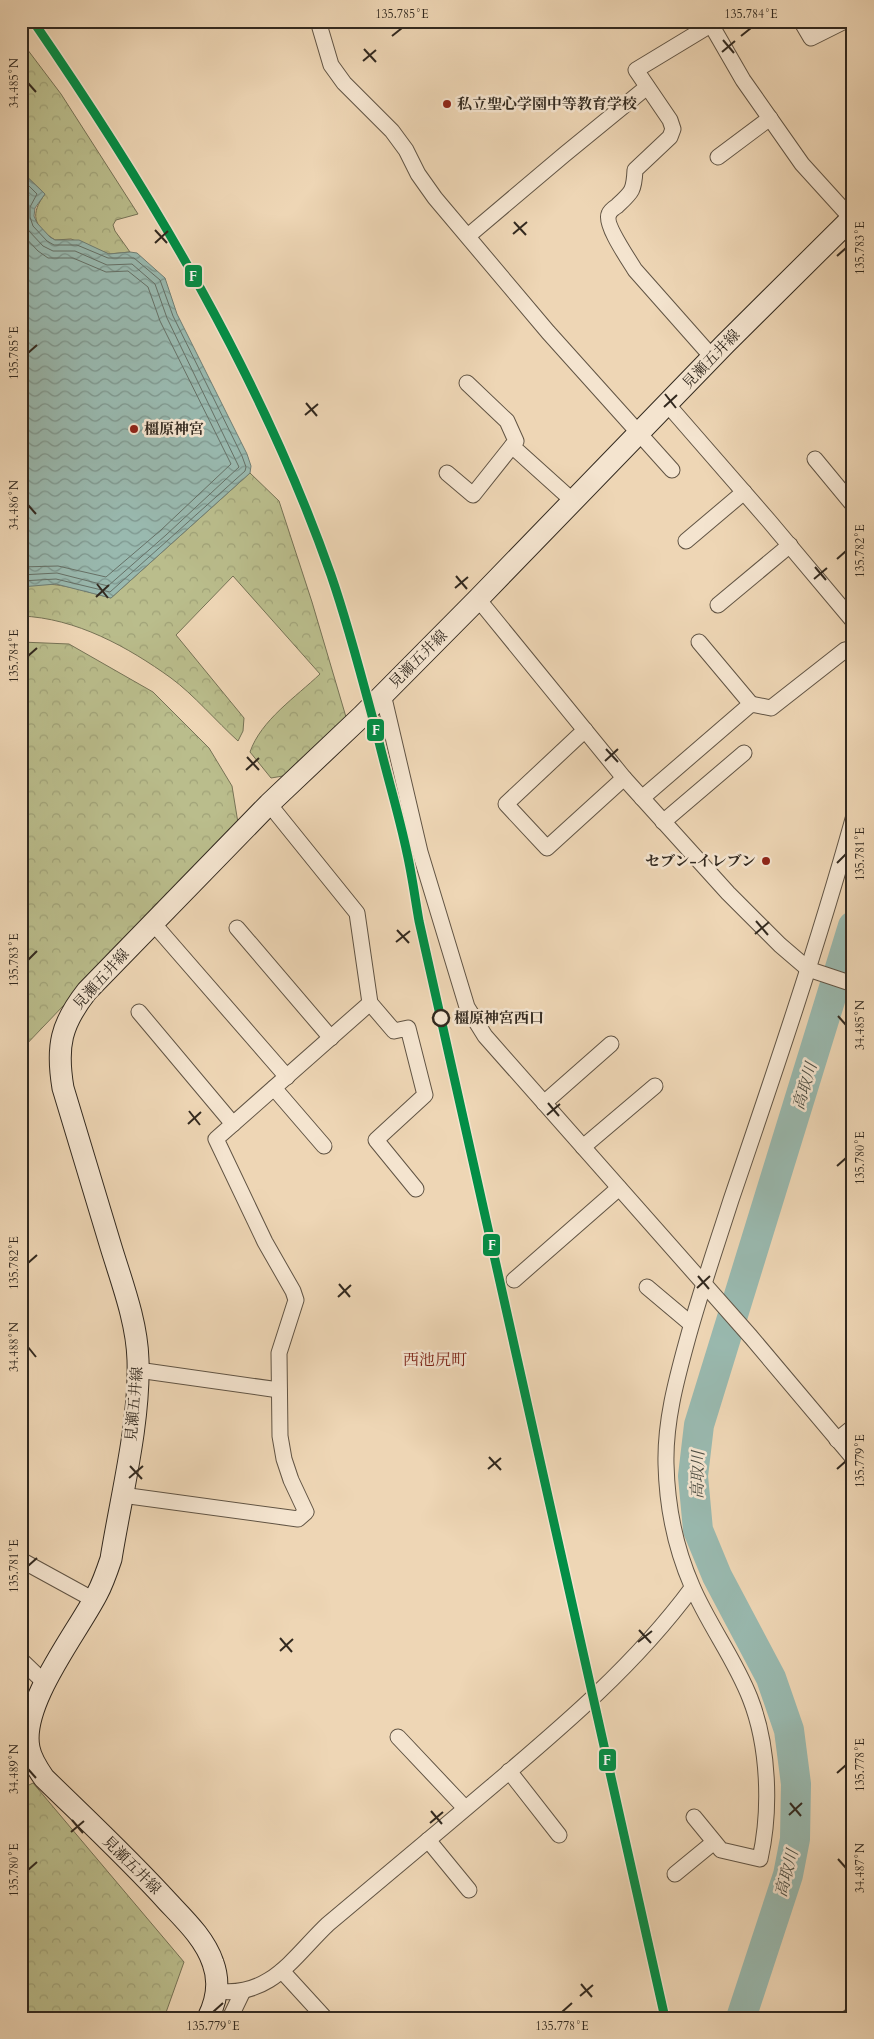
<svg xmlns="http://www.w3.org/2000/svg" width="874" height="2039" font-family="Cardo,'Noto Serif JP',serif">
<defs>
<pattern id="forest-crowns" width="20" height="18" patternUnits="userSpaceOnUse" patternTransform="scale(1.25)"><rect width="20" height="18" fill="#babd8c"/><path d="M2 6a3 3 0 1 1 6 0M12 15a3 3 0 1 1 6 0" fill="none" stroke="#a0a278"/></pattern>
<pattern id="water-waves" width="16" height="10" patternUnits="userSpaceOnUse" patternTransform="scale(1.25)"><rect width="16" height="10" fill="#99b9af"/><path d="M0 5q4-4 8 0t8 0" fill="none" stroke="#7d968e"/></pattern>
</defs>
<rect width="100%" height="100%" fill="#eed6b5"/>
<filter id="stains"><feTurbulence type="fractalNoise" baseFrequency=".004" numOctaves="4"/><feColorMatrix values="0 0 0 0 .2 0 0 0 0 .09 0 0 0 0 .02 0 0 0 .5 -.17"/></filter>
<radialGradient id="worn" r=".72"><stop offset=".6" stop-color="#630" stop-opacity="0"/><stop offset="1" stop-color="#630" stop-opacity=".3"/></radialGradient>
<g fill="url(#forest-crowns)" stroke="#767356">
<path d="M 21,41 L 61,94 L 138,214 L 116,220 L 113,225 L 115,231 L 130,252 L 109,254 L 71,239 L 55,240 C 33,226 30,214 45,194 L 21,171 Z"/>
<path d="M 250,473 L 279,501 L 312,602 L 346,717 L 283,776 L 271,778 L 250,752 C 261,720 296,697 320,674 L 233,576 L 176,635 L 244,718 L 243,731 L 238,741 C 217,722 193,694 171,678 C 128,647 76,618 21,616 L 21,587 C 50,578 83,591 111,598 Z"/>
<polygon points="21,642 69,644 153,692 209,748 232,786 238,823 21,1050"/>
<polygon points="33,1783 184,1962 164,2018 21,2018 21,1789"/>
</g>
<polygon fill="url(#water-waves)" stroke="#707f75" points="21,171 45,194 35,208 34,216 37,223 50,237 55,240 79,240 109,254 130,252 137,253 165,278 177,314 247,454 251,466 250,473 111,598 56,584 21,587"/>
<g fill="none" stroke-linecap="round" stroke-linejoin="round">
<g stroke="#667167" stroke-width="1">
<polyline points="21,178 37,194 30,207 30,217 33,226 47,241 54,245 77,245 108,258 134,258 160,280 173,316 242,456 246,467 245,471 110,592 56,579 21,581"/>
<polyline points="21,187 29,195 24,206 24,219 28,230 43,246 53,251 75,251 107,265 132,264 155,284 167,318 239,467 166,535 108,586 57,573 21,575"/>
<polyline points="21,233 38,251 48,258 73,258 106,272 128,271 148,287 160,321 231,464 161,530 106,577 58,566 21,567"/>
</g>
<polyline stroke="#99b9af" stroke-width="30" points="741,2018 788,1875 795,1839 796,1784 789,1730 771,1678 717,1576 698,1530 693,1476 699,1425 853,926"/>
<g stroke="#615444" stroke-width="17">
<g id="minor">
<polyline points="318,21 331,65 344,83 392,131 406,150 418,174 435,198 548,332 672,470"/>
<polyline points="709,21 743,80 802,164 851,218"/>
<polyline points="801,21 811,38 845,21"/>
<polyline points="718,157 770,118"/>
<polyline points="468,236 565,154 647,87"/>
<path d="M 712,357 L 635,270 C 629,260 604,224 609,214 C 610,211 614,208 617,206 C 632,192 634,191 635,170 L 670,137 L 673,129 L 670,120 L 636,70 L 717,21"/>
<polyline points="467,383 507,421 516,441 512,446 573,501"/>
<polyline points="668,405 769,521 853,621"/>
<polyline points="815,459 853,505"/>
<polyline points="447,473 473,495 512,446"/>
<polyline points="686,541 744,492"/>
<polyline points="478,599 624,778 728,893 780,945 808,969 853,984"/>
<polyline points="718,605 790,545"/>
<polyline points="699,642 751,704"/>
<polyline points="383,694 420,852 467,1007 485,1036 751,1337 853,1458"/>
<polyline points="585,730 506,804 547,848 624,778"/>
<polyline points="642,798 751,704 771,708 845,650 853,648"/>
<polyline points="269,804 357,913 370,1003 394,1031 408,1028 425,1095 376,1140 416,1189"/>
<polyline points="663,822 744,753"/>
<polyline points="153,923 287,1077"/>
<polyline points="237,928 331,1038"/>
<polyline points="139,1012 233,1124"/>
<polyline points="274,1088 324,1146"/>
<polyline points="544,1103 611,1044"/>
<polyline points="583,1147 655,1086"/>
<polyline points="514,1280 619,1188"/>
<polyline points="647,1287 691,1324"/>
<polyline points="138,1370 279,1390"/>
<polyline points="837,1440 853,1427"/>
<polyline points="122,1495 298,1519 306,1512 291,1480 284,1459 280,1436 279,1353 296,1300 293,1291 265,1242 216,1139 370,1003"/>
<polyline points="21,1560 94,1600"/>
<polyline points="21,1660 45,1683"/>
<polyline points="398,1737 465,1808"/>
<polyline points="509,1771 559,1835"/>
<path d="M 694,1817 L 721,1850 L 760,1859 C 771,1810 769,1746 750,1698 C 735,1659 708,1624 692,1586 C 675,1547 667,1507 666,1464 C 665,1422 676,1381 687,1341 C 700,1293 716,1247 731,1200 C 774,1074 817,948 853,819"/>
<polyline points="428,1840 469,1890"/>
<polyline points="675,1874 714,1842"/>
<polyline points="282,1971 325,2018"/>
<path d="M 217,1991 C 271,1998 294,1956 328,1924 C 383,1878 437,1833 491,1787 C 563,1726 636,1664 692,1588"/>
<polyline points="230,2018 243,1991"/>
<polyline points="848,2018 853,2014"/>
</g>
</g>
<g stroke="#32291f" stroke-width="23">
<path id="secondary" d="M 208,2018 C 217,2000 220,1982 213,1963 C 205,1939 185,1920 168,1902 C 129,1859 86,1819 44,1778 C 37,1768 31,1759 29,1748 C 20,1704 77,1633 97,1594 C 103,1583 107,1571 111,1559 C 121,1496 140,1424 138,1360 C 137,1322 122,1283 111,1247 C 95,1194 79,1141 63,1088 C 56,1046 61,1024 87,991 L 269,804 L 362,716 L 478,599 L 725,344 L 853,217"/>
</g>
<use href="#minor" stroke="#f4e4cf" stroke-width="15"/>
<use href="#secondary" stroke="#f4e4cf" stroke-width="21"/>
<g stroke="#f4e4cf" stroke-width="12">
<path id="rail-1" d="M 33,21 C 152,194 261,376 331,575 C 350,630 364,686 379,742 C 388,779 399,815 407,853 C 412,875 415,898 419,921 L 665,2018"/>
</g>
<use href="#rail-1" stroke="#028e46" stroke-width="9"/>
</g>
<path fill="none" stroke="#32291f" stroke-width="2" d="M 392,36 L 402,28M 741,36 L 751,28M 723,40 L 734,53M 364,49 L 376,62M 722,52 L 735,41M 363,61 L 376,50M 28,83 L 36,92M 514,222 L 526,235M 155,230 L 167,243M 513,234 L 527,222M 155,243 L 168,231M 837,256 L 846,248M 28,353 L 37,345M 665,394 L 676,408M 306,403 L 317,416M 664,407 L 677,395M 305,415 L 318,404M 28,505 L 36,514M 837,559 L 846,551M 815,567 L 826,580M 456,576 L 467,589M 814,579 L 827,568M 97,584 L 108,598M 455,588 L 468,577M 96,597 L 109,585M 28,656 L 37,648M 606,749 L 618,762M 247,757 L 259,770M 605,761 L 618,749M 246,770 L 259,758M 837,863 L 846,854M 756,921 L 768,935M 397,930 L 409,943M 755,934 L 769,922M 396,942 L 410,931M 28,960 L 37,951M 838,1016 L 846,1025M 548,1103 L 559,1116M 189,1111 L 200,1125M 547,1115 L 560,1104M 188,1124 L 201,1112M 837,1166 L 846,1158M 28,1263 L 37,1255M 698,1276 L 709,1289M 339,1284 L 350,1297M 697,1288 L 710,1276M 338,1297 L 351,1285M 28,1347 L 36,1357M 489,1457 L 501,1470M 130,1466 L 142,1479M 488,1469 L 501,1458M 837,1469 L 846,1461M 129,1478 L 143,1466M 28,1566 L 37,1558M 639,1630 L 651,1643M 280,1638 L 292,1652M 638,1642 L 652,1631M 280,1651 L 293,1639M 28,1769 L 36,1778M 837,1773 L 846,1765M 790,1803 L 801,1816M 431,1811 L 442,1824M 789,1815 L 802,1803M 72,1820 L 83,1833M 430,1823 L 443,1812M 71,1832 L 84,1821M 838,1859 L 846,1868M 28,1870 L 37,1862M 581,1984 L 592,1997M 580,1996 L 593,1985M 213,2012 L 223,2003M 562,2012 L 572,2003"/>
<g fill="#8f2418" stroke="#f4e4cf" stroke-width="2">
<circle cx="447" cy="104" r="5"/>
<circle cx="134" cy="429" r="5"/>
<circle cx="766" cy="861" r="5"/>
</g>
<circle fill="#f4e4cf" stroke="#32291f" stroke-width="2.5" cx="441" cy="1018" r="8"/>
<g text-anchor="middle" stroke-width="5" stroke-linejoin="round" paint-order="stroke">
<g font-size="15" font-weight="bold" fill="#32291f" stroke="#f4e4cf" text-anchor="start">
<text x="457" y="109">私立聖心学園中等教育学校</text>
<text x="144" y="434">橿原神宮</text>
<text x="756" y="866" text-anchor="end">セブン-イレブン</text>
</g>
<g font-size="15" fill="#32291f" stroke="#f4e4cf">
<text transform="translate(711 359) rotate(-46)" y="5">見瀬五井線</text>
<text transform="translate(418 659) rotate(-45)" y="5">見瀬五井線</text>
<text transform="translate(101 979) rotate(-48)" y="5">見瀬五井線</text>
<text transform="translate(134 1404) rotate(-85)" y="5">見瀬五井線</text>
<text transform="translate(132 1865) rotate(45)" y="5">見瀬五井線</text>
</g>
<g font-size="15" font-weight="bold" fill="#32291f" stroke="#f4e4cf" text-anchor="start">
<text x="454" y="1023">橿原神宮西口</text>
</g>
<g font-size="16" font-style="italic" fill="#4c4d43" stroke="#f4e4cf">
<text transform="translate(804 1086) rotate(-73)" y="6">高取川</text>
<text transform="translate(697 1475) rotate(-89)" y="6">高取川</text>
<text transform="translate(786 1873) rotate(-75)" y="6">高取川</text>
</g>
<g font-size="16" fill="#7a1f14" stroke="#f4e4cf">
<text x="435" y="1365">西池尻町</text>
</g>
</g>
<g stroke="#f4e4cf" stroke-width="2">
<rect x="184" y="264" width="19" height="24" rx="5" fill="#028e46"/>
<rect x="366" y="718" width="19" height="24" rx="5" fill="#028e46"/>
<rect x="482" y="1233" width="19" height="24" rx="5" fill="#028e46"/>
<rect x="598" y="1748" width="19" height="24" rx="5" fill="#028e46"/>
</g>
<g font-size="14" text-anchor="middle" font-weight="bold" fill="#fff">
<text x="193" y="281">F</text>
<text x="376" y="735">F</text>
<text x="492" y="1250">F</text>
<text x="607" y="1765">F</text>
</g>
<rect width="874" height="2039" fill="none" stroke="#eed6b5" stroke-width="55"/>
<rect x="28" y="28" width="818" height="1984" fill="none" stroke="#32291f" stroke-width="2"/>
<g font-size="12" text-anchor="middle" fill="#32291f">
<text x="402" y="18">135.785°E</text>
<text x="751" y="18">135.784°E</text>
<text transform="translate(14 83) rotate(-90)" y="4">34.485°N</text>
<text transform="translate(860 248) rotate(-90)" y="4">135.783°E</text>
<text transform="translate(14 353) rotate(-90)" y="4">135.785°E</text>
<text transform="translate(14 505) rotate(-90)" y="4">34.486°N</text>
<text transform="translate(860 551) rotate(-90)" y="4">135.782°E</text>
<text transform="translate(14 656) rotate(-90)" y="4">135.784°E</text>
<text transform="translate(860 854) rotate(-90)" y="4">135.781°E</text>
<text transform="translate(14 960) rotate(-90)" y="4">135.783°E</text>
<text transform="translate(860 1025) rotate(-90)" y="4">34.485°N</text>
<text transform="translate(860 1158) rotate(-90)" y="4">135.780°E</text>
<text transform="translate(14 1263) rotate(-90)" y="4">135.782°E</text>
<text transform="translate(14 1347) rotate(-90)" y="4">34.488°N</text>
<text transform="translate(860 1461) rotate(-90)" y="4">135.779°E</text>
<text transform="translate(14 1566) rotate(-90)" y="4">135.781°E</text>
<text transform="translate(860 1765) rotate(-90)" y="4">135.778°E</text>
<text transform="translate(14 1769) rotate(-90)" y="4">34.489°N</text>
<text transform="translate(860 1868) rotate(-90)" y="4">34.487°N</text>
<text transform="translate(14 1870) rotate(-90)" y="4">135.780°E</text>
<text x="213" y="2030">135.779°E</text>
<text x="562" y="2030">135.778°E</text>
</g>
<rect width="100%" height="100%" filter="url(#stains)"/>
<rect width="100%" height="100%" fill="url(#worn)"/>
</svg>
